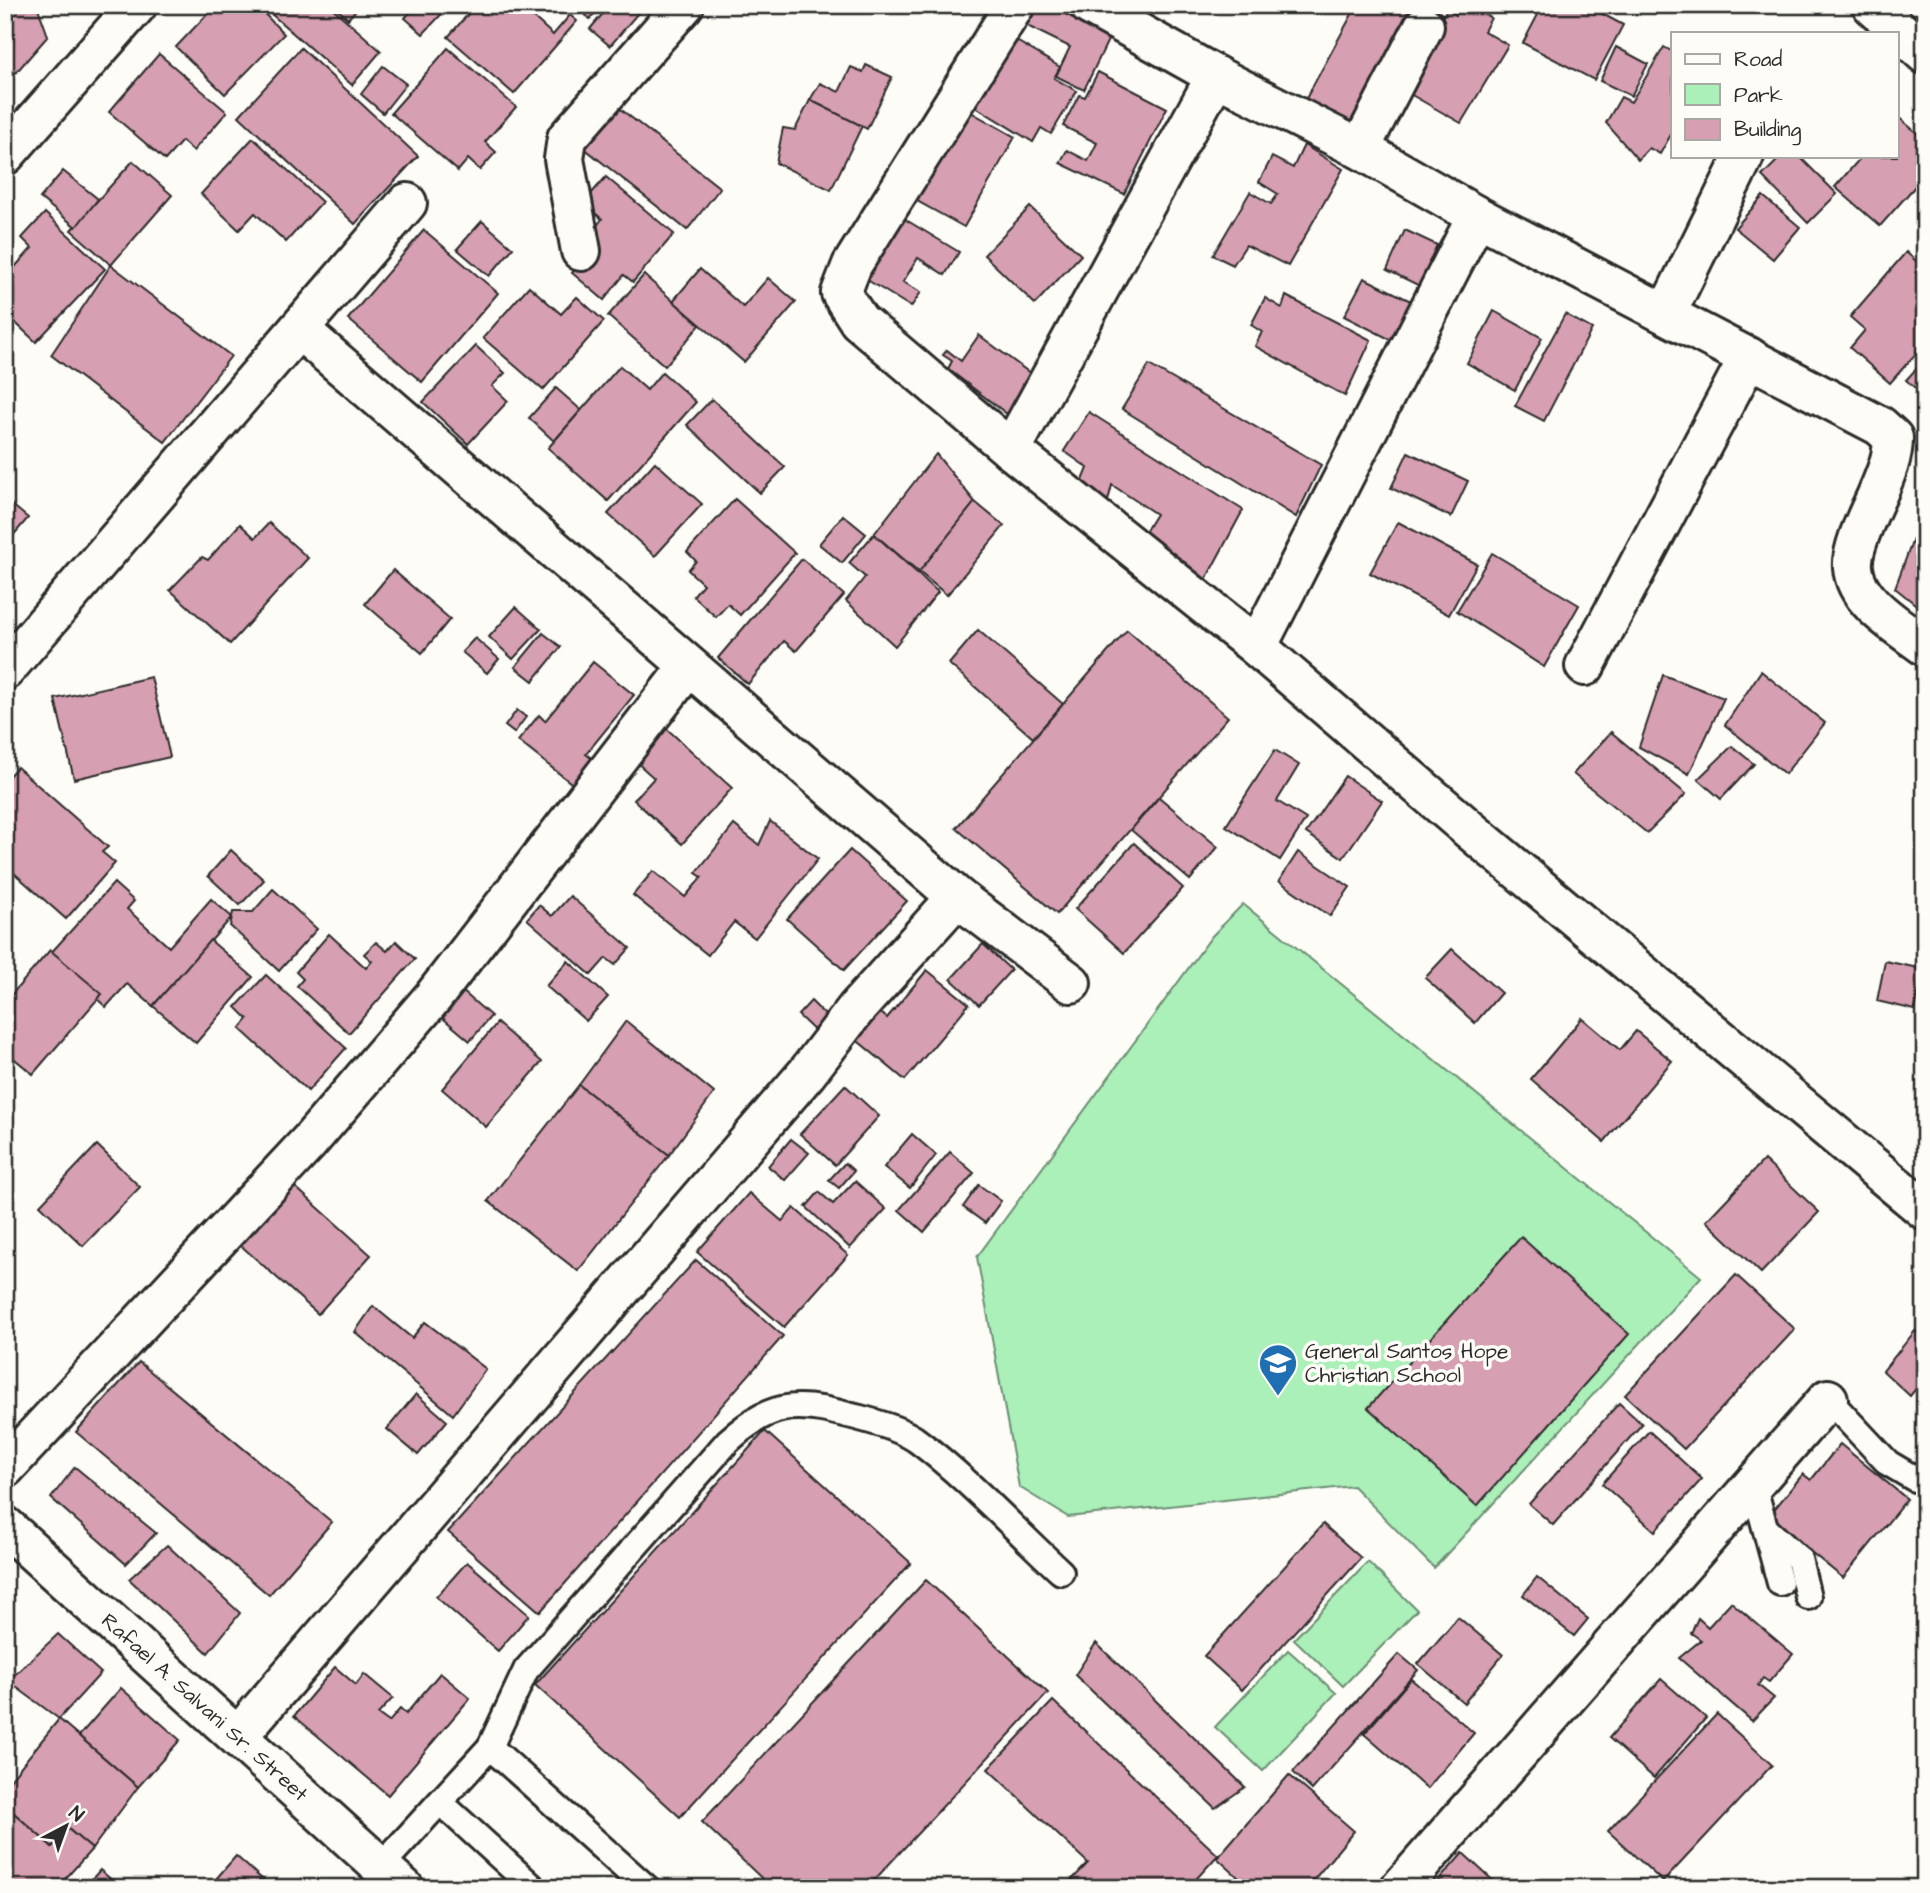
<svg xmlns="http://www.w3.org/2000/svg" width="1930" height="1893" font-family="'Architects Daughter',sans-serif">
<rect width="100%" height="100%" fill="#fdfcf7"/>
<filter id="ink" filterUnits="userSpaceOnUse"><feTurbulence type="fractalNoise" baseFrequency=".0143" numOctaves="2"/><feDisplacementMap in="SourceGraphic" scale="14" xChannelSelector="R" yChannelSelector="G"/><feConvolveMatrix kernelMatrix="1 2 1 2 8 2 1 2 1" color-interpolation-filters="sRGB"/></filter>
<g filter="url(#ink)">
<g fill="#abefb9" stroke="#6b8d72" stroke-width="2">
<polygon points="1243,904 1701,1277 1434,1568 1353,1486 1068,1517 1019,1487 977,1257 1212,936"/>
<polygon points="1368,1562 1417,1610 1343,1686 1294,1639"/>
<polygon points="1288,1650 1336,1693 1263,1771 1215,1727"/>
</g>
<g fill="#d79fb2" stroke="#2b2b2b" stroke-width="2">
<polygon points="5,5 37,5 48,36 5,85"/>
<polygon points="216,5 256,5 284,34 225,94 176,47"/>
<polygon points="261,5 329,5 381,51 352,85"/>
<polygon points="333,5 360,5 348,19"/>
<polygon points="416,5 450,5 423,34 405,18"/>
<polygon points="476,5 520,5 553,35 570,15 577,21 514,94 448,37"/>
<polygon points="574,5 602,5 590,19"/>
<polygon points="610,5 628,5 638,13 610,46 590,29"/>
<polygon points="1020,5 1047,5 1110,36 1084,90 1056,76 1070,47 1013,19"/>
<polygon points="1357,5 1413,5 1348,130 1303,104"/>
<polygon points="1462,5 1468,5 1491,18 1484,31 1508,45 1461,123 1401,89 1447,9 1456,15"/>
<polygon points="1543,5 1586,5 1623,25 1594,80 1523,43"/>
<polygon points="1005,34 1060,67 1054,78 1077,91 1051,134 1041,128 1033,142 966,101"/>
<polygon points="1616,47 1648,64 1631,96 1600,81"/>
<polygon points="1664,47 1673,52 1673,131 1660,154 1649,148 1638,160 1606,123 1621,97 1631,102"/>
<polygon points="301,48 418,156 355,224 239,116"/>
<polygon points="448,48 516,107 485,142 496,152 480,170 468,159 458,171 391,113"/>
<polygon points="159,54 227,112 193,151 182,141 165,160 109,112"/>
<polygon points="866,65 892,77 867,129 810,100 820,83 839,92 851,67 863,72"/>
<polygon points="383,66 406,84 383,113 361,94"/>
<polygon points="1098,72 1167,108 1124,194 1060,163 1067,150 1088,161 1097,143 1063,126 1079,95 1085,97"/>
<polygon points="810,100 862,126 831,190 776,163 783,128 795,130"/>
<polygon points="618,107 720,188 687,230 574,140"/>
<polygon points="962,107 1015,137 964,227 910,197"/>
<polygon points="1897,116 1925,140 1925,175 1880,226 1835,187 1862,156 1897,156"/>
<polygon points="253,138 322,202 286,242 255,213 239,230 201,194"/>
<polygon points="1304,145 1343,169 1288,266 1246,245 1233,265 1213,255 1250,192 1271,204 1278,194 1259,182 1272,157 1293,168"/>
<polygon points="1782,156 1799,156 1837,194 1808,223 1762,176"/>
<polygon points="133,161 172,195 111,265 71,230"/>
<polygon points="63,171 98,199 76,227 40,198"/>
<polygon points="606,177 674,234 633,282 624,275 604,300 572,273 597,243 589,236 602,219 583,203"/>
<polygon points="1763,196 1800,227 1773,259 1735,228"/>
<polygon points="1030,207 1081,255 1035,304 984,255"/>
<polygon points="893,212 959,252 945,275 918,258 903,282 921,292 911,307 856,273"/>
<polygon points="45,213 105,269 36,342 5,313 5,278 32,248 22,238"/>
<polygon points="482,221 513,248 489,276 457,249"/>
<polygon points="424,230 498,293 422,382 348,319"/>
<polygon points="1405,230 1437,245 1429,262 1443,272 1432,292 1387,270"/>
<polygon points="1906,252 1925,269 1925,343 1890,383 1850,348 1865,330 1850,317"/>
<polygon points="111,265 231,356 165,442 51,355"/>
<polygon points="700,269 743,307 768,278 796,302 744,362 673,301"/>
<polygon points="644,275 700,325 665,366 608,316"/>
<polygon points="1364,278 1421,306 1401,345 1344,316"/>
<polygon points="529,286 561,314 577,297 604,321 543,390 483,338"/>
<polygon points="1286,296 1371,340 1345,396 1255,346 1262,332 1251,325 1265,298 1282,308"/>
<polygon points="1494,311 1542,338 1515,390 1467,363"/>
<polygon points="1565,314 1592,329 1544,421 1515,406"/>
<polygon points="979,335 1035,377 1007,414 948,369 952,361 943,355 947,350 961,361"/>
<polygon points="476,346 505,373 492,386 508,401 468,444 423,402"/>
<polygon points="1925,359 1925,397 1906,380"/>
<polygon points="1149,365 1321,465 1296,517 1122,409"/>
<polygon points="620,366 647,390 662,372 696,402 608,501 548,448"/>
<polygon points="556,388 581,410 554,441 529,418"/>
<polygon points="712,399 785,467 760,493 687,425"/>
<polygon points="1089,412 1243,510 1205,581 1140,540 1156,514 1112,485 1108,501 1082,483 1088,468 1064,451"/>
<polygon points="1408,452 1468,481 1451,517 1391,488"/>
<polygon points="936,454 975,502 919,572 874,534"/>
<polygon points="655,462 702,504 655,556 608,514"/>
<polygon points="5,499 28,518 5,545"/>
<polygon points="735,499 795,553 740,615 728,604 716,617 693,596 703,584 688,570 696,561 687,552"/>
<polygon points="975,502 1004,526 947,595 919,572"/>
<polygon points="1925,507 1925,612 1895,588"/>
<polygon points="843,515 866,534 842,563 819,544"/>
<polygon points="1398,522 1477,564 1449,615 1370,573"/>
<polygon points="269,523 308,558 230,644 170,590 202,557 208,560 240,524 255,538"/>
<polygon points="874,534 938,592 895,646 846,601 865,577 849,563"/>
<polygon points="1492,553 1579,605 1544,667 1457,611"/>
<polygon points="802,559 844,595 796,651 784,641 748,684 718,658"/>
<polygon points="393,570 450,619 422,653 365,604"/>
<polygon points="516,607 541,629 513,659 489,637"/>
<polygon points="978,630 1063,704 1033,738 949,664"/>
<polygon points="1127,630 1228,717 1057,914 956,828"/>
<polygon points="543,633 561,647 533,681 515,667"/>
<polygon points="475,638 499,659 487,673 462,652"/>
<polygon points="593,662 634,695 586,754 595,761 575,786 518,741 539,715 545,721"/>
<polygon points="1761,671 1825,723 1785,774 1725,725"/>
<polygon points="1663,675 1724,698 1689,774 1639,747"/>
<polygon points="151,677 170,757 74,779 55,699"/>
<polygon points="517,710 526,717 514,733 505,726"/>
<polygon points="666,728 732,788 682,844 634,800 654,778 635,761"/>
<polygon points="1611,732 1686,794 1647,833 1573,774"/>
<polygon points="1732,746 1754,764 1721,799 1698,779"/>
<polygon points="1275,750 1299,765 1277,801 1306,819 1280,860 1226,826"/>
<polygon points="17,767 108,847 102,852 115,863 66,919 5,865 5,780"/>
<polygon points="1345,776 1382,801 1343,858 1306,833"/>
<polygon points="1159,797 1218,847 1190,880 1131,830"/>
<polygon points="770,821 818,859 755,938 734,922 708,955 633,895 653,871 685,897 702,877 696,873 734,825 759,845"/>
<polygon points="1134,843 1183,888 1124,953 1075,909"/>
<polygon points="231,850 264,880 240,905 208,876"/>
<polygon points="850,850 907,901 844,970 787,919"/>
<polygon points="1298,852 1350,887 1330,916 1279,881"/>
<polygon points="114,883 134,901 127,909 169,947 211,899 232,917 153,1006 127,984 106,1007 49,955"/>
<polygon points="273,889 317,929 279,971 230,926 233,912 253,912"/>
<polygon points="570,896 630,948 615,965 606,958 591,975 527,919 539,905 552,916"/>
<polygon points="329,934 366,968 372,961 364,954 376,942 387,951 396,941 415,959 349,1033 297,986 303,979 296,972"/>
<polygon points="210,940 253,977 196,1043 153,1006"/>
<polygon points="983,944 1011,970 979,1005 951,979"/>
<polygon points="1452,949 1501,993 1475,1023 1425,978"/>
<polygon points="50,950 102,994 33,1074 5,1051 5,1002"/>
<polygon points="568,961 608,997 586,1021 546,986"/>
<polygon points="1885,961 1923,969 1915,1010 1877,1001"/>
<polygon points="927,970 969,1004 905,1080 847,1032 870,1004 887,1018"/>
<polygon points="266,975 346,1048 308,1091 240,1029 248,1019 236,1007"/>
<polygon points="461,990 491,1016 470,1041 439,1015"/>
<polygon points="811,1001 835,1025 822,1038 798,1015"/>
<polygon points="1582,1018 1620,1050 1636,1031 1672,1061 1604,1142 1531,1079"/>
<polygon points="626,1021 714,1093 669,1155 579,1085"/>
<polygon points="497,1023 542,1062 486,1127 442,1089"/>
<polygon points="579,1085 669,1155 578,1271 488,1201"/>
<polygon points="845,1085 879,1116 835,1165 800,1134"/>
<polygon points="912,1134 936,1155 910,1188 884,1167"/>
<polygon points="791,1139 809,1153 785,1180 768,1166"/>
<polygon points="97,1145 140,1187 83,1246 40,1205"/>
<polygon points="950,1152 974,1173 924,1232 899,1210"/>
<polygon points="1764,1160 1819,1212 1761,1273 1706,1221"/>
<polygon points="845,1163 854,1171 839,1188 829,1180"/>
<polygon points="855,1181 886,1209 850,1248 806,1207 819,1192 833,1204"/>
<polygon points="292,1184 371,1255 318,1314 239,1244"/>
<polygon points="979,1185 1001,1201 985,1223 963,1207"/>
<polygon points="749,1193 782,1221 794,1208 848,1255 784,1327 697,1252"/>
<polygon points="1521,1237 1629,1334 1477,1506 1368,1408"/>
<polygon points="696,1260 783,1336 540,1612 448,1532"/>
<polygon points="1736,1275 1795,1329 1684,1449 1625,1395"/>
<polygon points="373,1306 412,1338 425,1322 486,1369 453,1415 355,1332"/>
<polygon points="1915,1331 1925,1337 1925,1378 1910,1396 1883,1371"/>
<polygon points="139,1362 332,1522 269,1595 76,1432"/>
<polygon points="416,1394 447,1421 418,1455 387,1429"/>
<polygon points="1619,1403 1642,1424 1553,1525 1529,1504"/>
<polygon points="765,1431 911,1563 680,1817 535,1685"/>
<polygon points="1649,1431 1702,1479 1655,1531 1602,1484"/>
<polygon points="1840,1444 1907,1499 1843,1578 1768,1517 1803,1474 1811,1480"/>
<polygon points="75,1467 156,1533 126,1564 51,1498"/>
<polygon points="1323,1524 1361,1558 1242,1690 1204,1656"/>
<polygon points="167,1545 240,1613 208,1653 129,1579"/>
<polygon points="467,1562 529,1615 498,1651 436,1597"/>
<polygon points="1537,1577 1588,1619 1574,1636 1523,1595"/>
<polygon points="926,1580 1048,1693 867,1888 772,1888 702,1822"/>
<polygon points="1731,1602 1793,1654 1769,1682 1763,1678 1758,1685 1774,1698 1752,1721 1679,1658 1701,1640 1691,1633 1698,1618 1708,1627"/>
<polygon points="1458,1617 1503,1655 1464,1703 1418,1664"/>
<polygon points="58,1634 101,1673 59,1719 8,1681"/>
<polygon points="1096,1643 1245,1787 1215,1808 1075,1675"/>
<polygon points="1399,1654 1418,1670 1312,1790 1293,1772"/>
<polygon points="335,1667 356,1685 364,1674 393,1698 378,1714 389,1722 400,1709 406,1714 440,1673 470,1698 388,1795 294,1716"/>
<polygon points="1411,1679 1474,1733 1427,1789 1364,1734"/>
<polygon points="1661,1679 1706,1718 1654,1778 1609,1738"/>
<polygon points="121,1688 180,1740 138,1787 79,1736"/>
<polygon points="1053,1701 1218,1855 1188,1888 1064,1888 1088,1863 988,1769"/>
<polygon points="1717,1714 1772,1765 1663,1882 1608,1831"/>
<polygon points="59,1719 138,1787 92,1849 68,1829 52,1847 5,1805 5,1786"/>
<polygon points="1289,1775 1354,1831 1307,1888 1229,1888 1238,1877 1217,1858"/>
<polygon points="5,1805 52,1847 68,1829 92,1849 57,1888 5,1888"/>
<polygon points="1463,1853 1501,1888 1432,1888"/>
<polygon points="236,1856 272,1888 208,1888"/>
<polygon points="100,1870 121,1888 84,1888"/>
</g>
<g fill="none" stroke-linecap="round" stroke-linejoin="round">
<g stroke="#2b2b2b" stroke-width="30">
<g id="service">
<polyline points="1828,1399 1888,1463 1915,1479 1925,1472"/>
<polyline points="1753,1483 1780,1583"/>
<polyline points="1766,1529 1799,1559 1808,1597"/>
<path d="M 490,1747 L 526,1670 L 728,1441 C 777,1397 801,1403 860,1418 C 879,1423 904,1430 919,1442 C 967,1478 1016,1531 1061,1572"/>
<polyline points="441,1803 534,1888"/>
<polyline points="381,1866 490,1747 647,1888"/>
</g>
</g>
<g stroke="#2b2b2b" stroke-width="44">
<g id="minor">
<polyline points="1015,5 852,265 841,293 859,321 1011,450 1257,647 1470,830 1925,1210"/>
<path d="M 1089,5 L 1216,76 L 1360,149 L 1477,216 L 1880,426 L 1893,438 C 1893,458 1885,476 1877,495 C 1869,513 1851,548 1853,567 C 1855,602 1900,627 1925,646"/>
<polyline points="1872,5 1925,54"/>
<polyline points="1360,149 1424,26"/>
<polyline points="581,251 564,159 567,138 684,5"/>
<polyline points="1666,314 1744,156"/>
<polyline points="300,330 957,897 1071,983"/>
<polyline points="1011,450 1216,76"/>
<polyline points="1257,647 1477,216"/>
<polyline points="1585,666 1749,357"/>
<polyline points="5,670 407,203"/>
<polyline points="5,1468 309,1142 434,996 688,667"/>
<polyline points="238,1736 807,1073 856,1009 957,897"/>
<polyline points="1400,1888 1828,1399"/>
</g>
</g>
<g stroke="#2b2b2b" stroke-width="44">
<polyline id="tertiary" points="5,1526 404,1888"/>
</g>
<g stroke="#2b2b2b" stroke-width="44">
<polyline id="secondary" points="5,155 137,5"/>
</g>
<use href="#service" stroke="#fdfcf7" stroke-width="24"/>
<use href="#minor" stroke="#fdfcf7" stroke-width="38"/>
<use href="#tertiary" stroke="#fdfcf7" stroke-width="38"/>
<use href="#secondary" stroke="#fdfcf7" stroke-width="38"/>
</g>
</g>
<defs>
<g id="school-pin" transform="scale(2.0125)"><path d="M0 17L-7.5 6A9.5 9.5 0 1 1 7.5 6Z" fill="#1f6fb2" stroke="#fdfcf7"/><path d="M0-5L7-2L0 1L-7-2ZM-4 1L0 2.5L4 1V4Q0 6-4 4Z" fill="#fff"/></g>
</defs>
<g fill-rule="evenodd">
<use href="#school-pin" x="1278" y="1363"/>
</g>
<g text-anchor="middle" stroke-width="7" stroke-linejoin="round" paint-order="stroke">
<g font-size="21" fill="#2b2b2b" stroke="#fdfcf7" text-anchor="start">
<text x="1305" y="1358">General Santos Hope<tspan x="1305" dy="24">Christian School</tspan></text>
</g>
<g font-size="21" fill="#2b2b2b" stroke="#fdfcf7">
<text transform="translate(205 1707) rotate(42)" y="7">Rafael A. Salvani Sr. Street</text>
</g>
</g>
<rect width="1930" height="1893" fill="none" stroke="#fdfcf7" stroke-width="28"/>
<rect x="14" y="14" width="1902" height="1865" fill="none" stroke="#2b2b2b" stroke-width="2.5" filter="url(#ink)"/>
<rect x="1671" y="32" width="228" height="126" fill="#fdfcf7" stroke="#a9a8a5" stroke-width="2"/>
<rect x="1685" y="54" width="35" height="10" fill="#fdfcf7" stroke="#a9a8a5" stroke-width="2"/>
<text x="1734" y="66" font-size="21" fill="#2b2b2b">Road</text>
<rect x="1685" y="84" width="35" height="21" fill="#abefb9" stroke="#a9a8a5" stroke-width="2"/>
<text x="1734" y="102" font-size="21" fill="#2b2b2b">Park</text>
<rect x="1685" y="119" width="35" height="21" fill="#d79fb2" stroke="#a9a8a5" stroke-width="2"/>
<text x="1734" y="136" font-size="21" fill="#2b2b2b">Building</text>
<g transform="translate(66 1826) rotate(41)" stroke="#fdfcf7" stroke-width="5" paint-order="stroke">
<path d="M0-5L12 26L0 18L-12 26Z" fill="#2b2b2b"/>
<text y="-10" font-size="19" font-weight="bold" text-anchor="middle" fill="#2b2b2b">N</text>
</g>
</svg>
